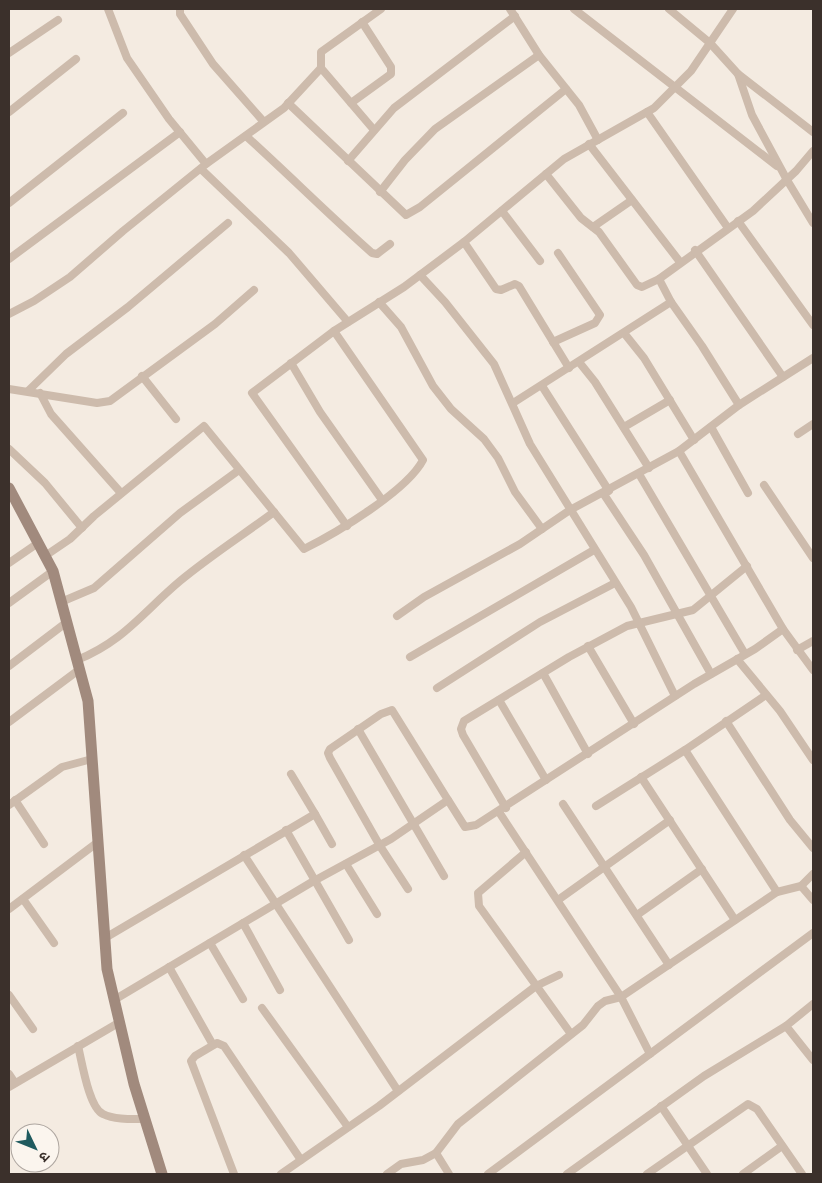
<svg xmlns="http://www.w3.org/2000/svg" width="822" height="1183" font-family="Figtree,'Noto Sans Devanagari',sans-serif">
<rect width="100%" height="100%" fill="#f4ebe1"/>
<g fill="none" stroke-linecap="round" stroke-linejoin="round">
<g stroke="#cdbbac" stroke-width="8">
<polyline points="108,9 127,58 169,119 206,164"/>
<polyline points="180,9 180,14 213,64 263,121"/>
<polyline points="510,9 539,55 579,105 598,140"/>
<polyline points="574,9 777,166"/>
<polyline points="669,9 710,43 738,74 752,115 787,180 813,223"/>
<polyline points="9,53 58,20"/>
<polyline points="321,68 374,130"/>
<polyline points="738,74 813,132"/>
<polyline points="288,103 406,215 420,207 566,89"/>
<polyline points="351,103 391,74 391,67 362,22"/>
<polyline points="9,112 76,59"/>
<polyline points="647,112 728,228"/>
<path d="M 246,136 C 288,174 329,215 372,253 L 377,254 L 390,244"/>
<polyline points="589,144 680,262"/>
<polyline points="813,151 796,171 753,211 659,279 671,302 702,346 739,405 679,451 783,629 813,670"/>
<polyline points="348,161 394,108 515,16"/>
<polyline points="201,169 289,253 348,322"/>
<polyline points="546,174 581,218 599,232 637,285 642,287 659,279"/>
<polyline points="380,192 405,160 435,129 539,55"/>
<polyline points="9,203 123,113"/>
<polyline points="502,211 540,261"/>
<polyline points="738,221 813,325"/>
<polyline points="593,227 632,200"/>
<polyline points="464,242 496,289 501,290 515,284 519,286 569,368"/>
<polyline points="695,250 783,377"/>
<polyline points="9,259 180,132"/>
<polyline points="420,275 445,302 494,364 530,444 631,607 675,696"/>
<polyline points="379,302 401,327 433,386 451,409 484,439 498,458 515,492 542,529"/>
<polyline points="9,314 34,301 70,277 123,231 206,164 284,108 321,68 321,52 381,9"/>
<polyline points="624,333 644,358 694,440"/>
<polyline points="553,342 595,323 600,315 558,253"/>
<polyline points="579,362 595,382 649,468"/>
<polyline points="291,363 320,412 382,500"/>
<polyline points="142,376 176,419"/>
<polyline points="542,386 609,491"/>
<polyline points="9,389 97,403 110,401 215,324 254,290"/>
<polyline points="28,391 66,354 128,307 228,223"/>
<polyline points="40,393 51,414 121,493"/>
<polyline points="513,403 671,302"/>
<polyline points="739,405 813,358"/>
<polyline points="624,427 670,400"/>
<polyline points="711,427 748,493"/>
<polyline points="798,434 813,424"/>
<polyline points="9,449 45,483 82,528"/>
<polyline points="639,474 745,654"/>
<polyline points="764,485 813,558"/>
<polyline points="603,493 644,555 711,674"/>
<polyline points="347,526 252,393 334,331 404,287 464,242 564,159 654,108 691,71 733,9"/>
<path d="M 45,556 L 70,539 L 94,516 L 204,426 L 304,549 C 336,533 407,491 423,460 L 334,331"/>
<polyline points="9,563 38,543"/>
<polyline points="61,602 94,588 180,513 239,470"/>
<polyline points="9,603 53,571"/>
<polyline points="397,616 424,597 520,544 570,510 679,451"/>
<polyline points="588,646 634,724"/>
<polyline points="797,650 813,641"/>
<polyline points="410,657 594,550"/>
<polyline points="737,659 780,711 813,760"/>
<path d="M 77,660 C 124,641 143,612 180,581 C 210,556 243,535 274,512"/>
<polyline points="9,666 67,622"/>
<polyline points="543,673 588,754"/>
<polyline points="437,688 540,622 615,583"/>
<polyline points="499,700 546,780"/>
<polyline points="726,721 790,820 813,848"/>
<polyline points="9,722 80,669"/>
<polyline points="358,729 444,876"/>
<polyline points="685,750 777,892"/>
<polyline points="641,777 735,920"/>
<polyline points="15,800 44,844"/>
<polyline points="563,804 669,965"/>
<polyline points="9,805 62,767 92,759"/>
<polyline points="596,806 685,750 766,695"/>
<polyline points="506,808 463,735 461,729 464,721 569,657 627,626 693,610 747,566"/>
<polyline points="499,812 621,997 650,1054"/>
<polyline points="315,814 332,844"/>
<polyline points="286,830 349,940"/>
<polyline points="526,852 478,893 479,906 571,1034"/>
<polyline points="244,855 398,1091"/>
<polyline points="346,864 377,914"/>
<polyline points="801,886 813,900"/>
<polyline points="408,889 380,846 330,758 328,753 330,749 381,714 392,710 448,800"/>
<polyline points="23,899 54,943"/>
<polyline points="558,900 670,820"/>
<polyline points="9,909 98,842"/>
<polyline points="637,915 702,869"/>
<polyline points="243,923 280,990"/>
<polyline points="105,938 315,814 291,774"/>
<polyline points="210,943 243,999"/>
<polyline points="169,967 213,1045"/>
<polyline points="9,995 33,1029"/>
<polyline points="114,1000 312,882 391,839 448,800 465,827 476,825 694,684 755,649 783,629"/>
<polyline points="813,1004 786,1026 813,1060"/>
<polyline points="262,1008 348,1127"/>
<path d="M 78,1046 C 82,1062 89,1108 103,1114 C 115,1120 132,1119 145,1119"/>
<polyline points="9,1074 15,1083"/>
<polyline points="9,1087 120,1022"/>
<polyline points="661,1106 707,1174"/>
<polyline points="436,1153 449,1174"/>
<polyline points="234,1174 191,1061 195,1056 217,1043 224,1046 301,1160"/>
<polyline points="281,1174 379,1106 536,986 559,975"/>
<polyline points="387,1174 401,1164 423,1160 436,1153 458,1124 583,1025 598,1006 605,1001 621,997 777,892 801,886 813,874"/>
<polyline points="488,1174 813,933"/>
<polyline points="567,1174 704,1076 786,1026"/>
<polyline points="647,1174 748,1104 757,1109 802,1174"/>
<polyline points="743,1174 782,1146"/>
</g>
<polyline stroke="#a18a7d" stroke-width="11" points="9,488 53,571 88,701 107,969 134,1084 162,1174"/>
</g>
<rect width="822" height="1183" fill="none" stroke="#3b302b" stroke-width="20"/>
<g transform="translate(35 1148) rotate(133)"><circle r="24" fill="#fbf5ee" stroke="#aea6a0"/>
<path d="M0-4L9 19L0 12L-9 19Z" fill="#1f5a5e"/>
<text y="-8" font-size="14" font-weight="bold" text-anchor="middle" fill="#3b302b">उ</text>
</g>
</svg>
